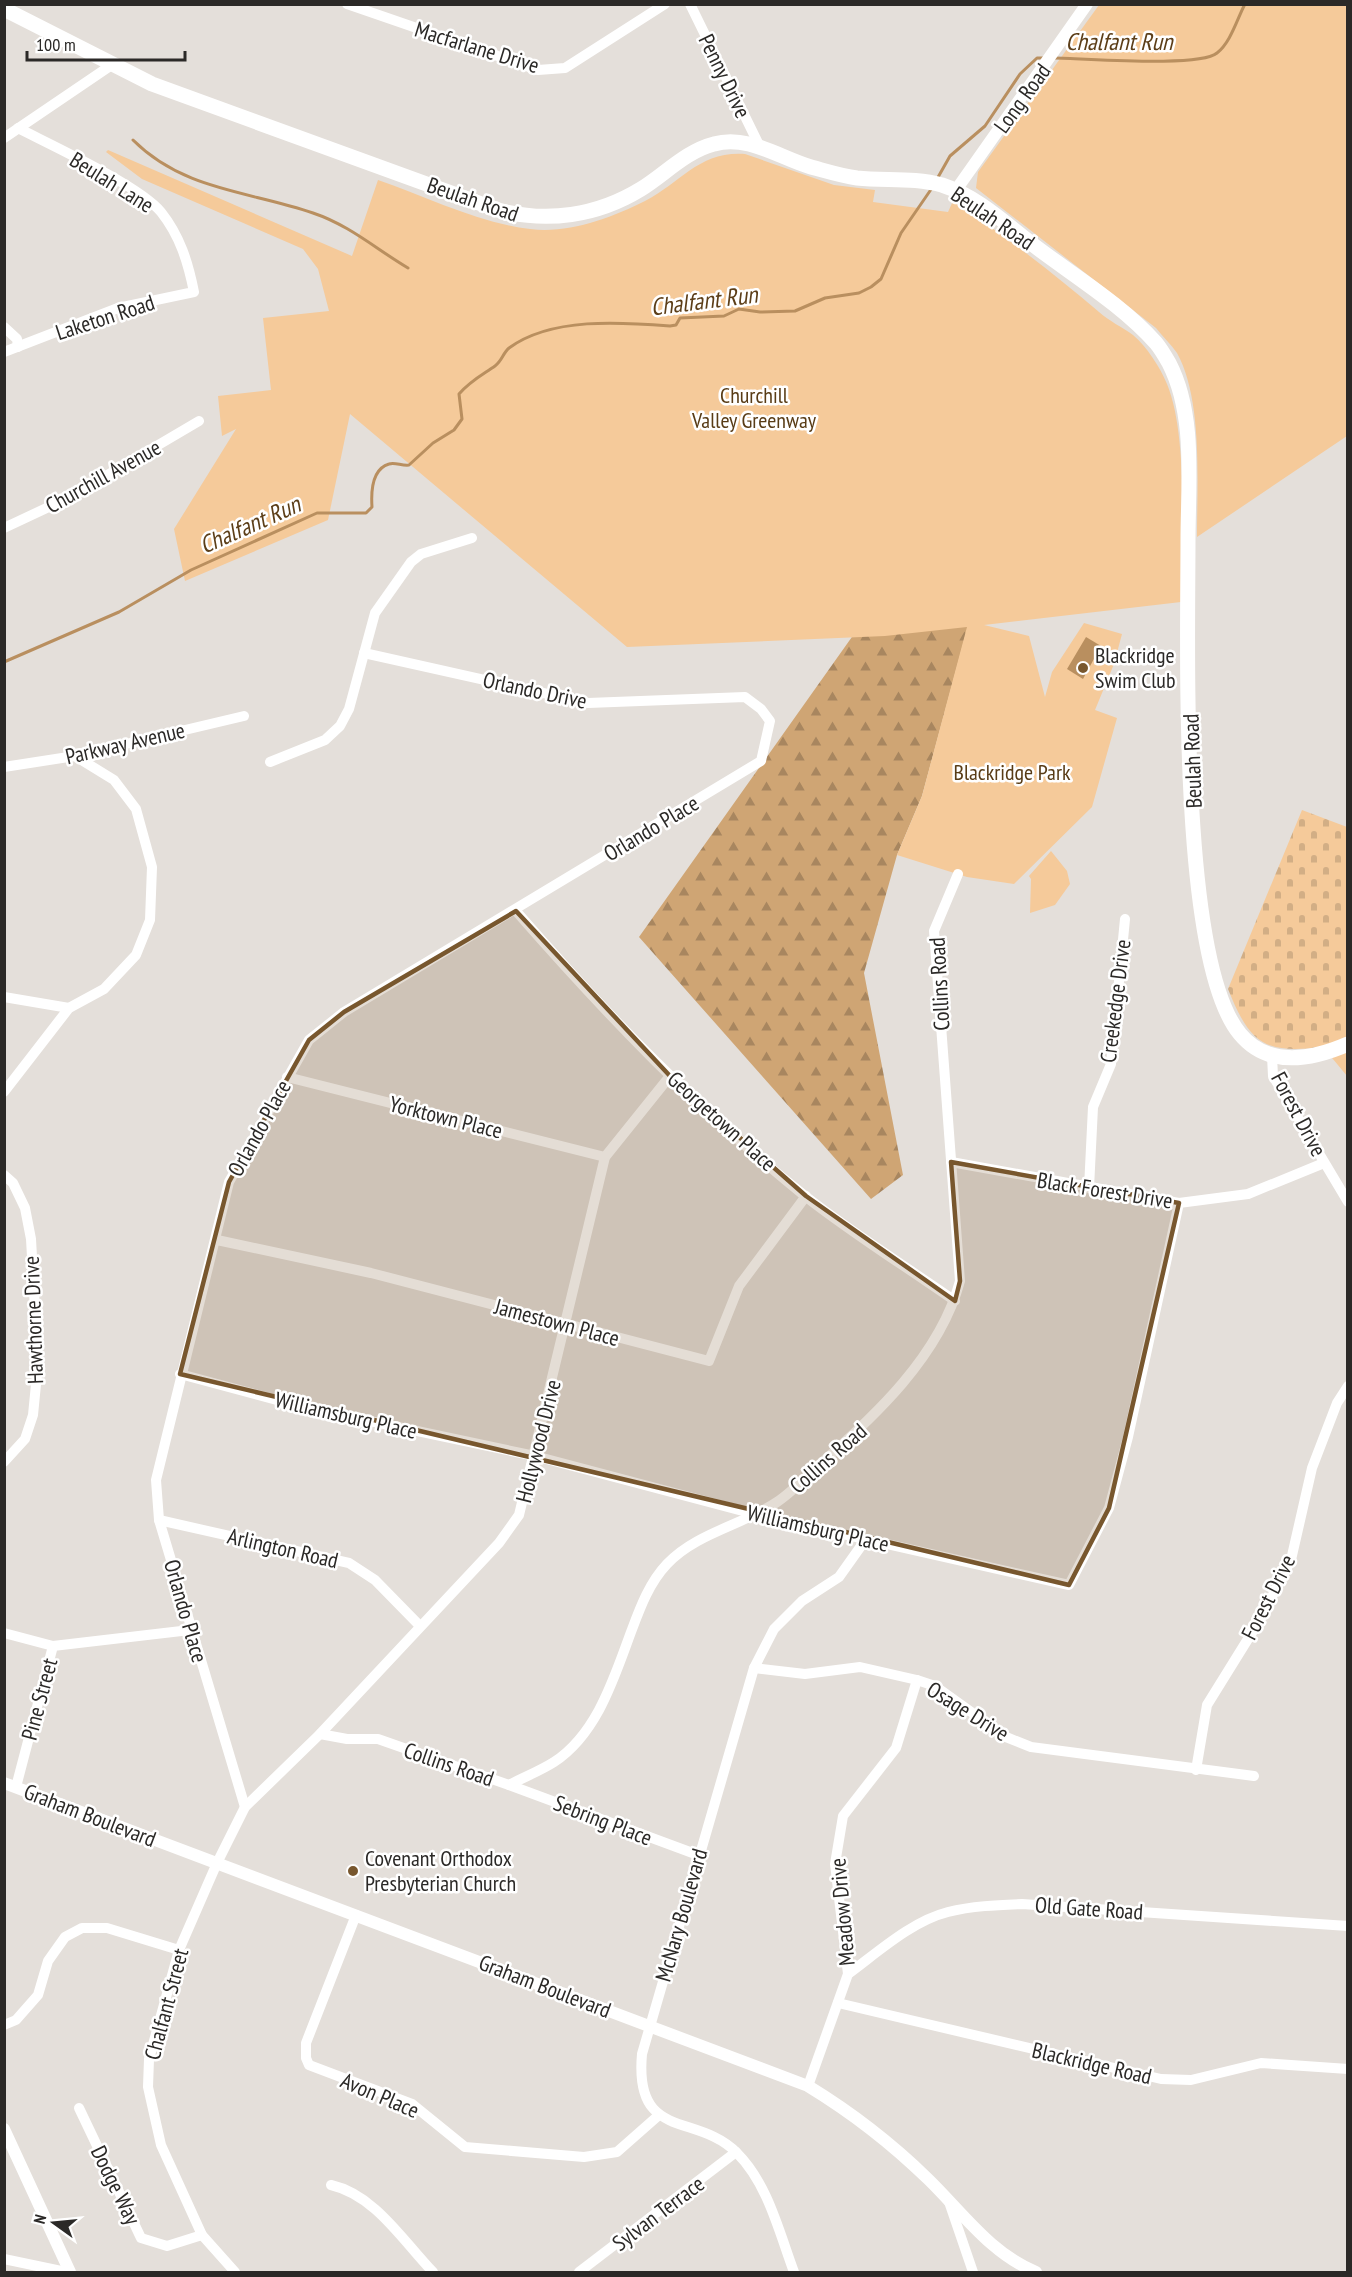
<svg xmlns="http://www.w3.org/2000/svg" width="1352" height="2277" font-family="'PT Sans Narrow',sans-serif">
<defs>
<pattern id="forest-firs" width="22" height="20" patternUnits="userSpaceOnUse" patternTransform="scale(1.5)"><rect width="22" height="20" fill="#cfa574"/><path d="M5 1l3.5 6h-7zM16 11l3.5 6h-7z" fill="#a8865f"/></pattern>
<pattern id="cemetery-stones" width="16" height="16" patternUnits="userSpaceOnUse" patternTransform="scale(1.5)"><rect width="16" height="16" fill="#f5ca9a"/><path d="M2 7V4a2 2 0 0 1 4 0v3zM10 15v-3a2 2 0 0 1 4 0v3z" fill="#d2ae85"/></pattern>
</defs>
<rect width="100%" height="100%" fill="#e4dfda"/>
<polygon fill="url(#forest-firs)" points="876,603 969,622 922,796 897,855 864,973 903,1175 871,1199 639,937"/>
<path fill="url(#cemetery-stones)" d="M 1302,810 L 1347,827 L 1347,1076 L 1323,1047 C 1264,1054 1250,1044 1228,989 Z"/>
<g fill="#f5ca9a">
<path d="M 1099,5 L 1347,5 L 1347,436 L 1197,537 C 1197,483 1203,400 1177,353 C 1171,344 1162,336 1156,328 L 976,188 L 978,172 Z"/>
<path d="M 108,150 L 352,256 L 378,180 C 427,197 479,223 530,229 C 568,234 611,218 645,201 C 682,182 699,151 745,154 L 834,185 L 875,190 L 873,202 L 948,212 L 953,201 C 1004,235 1052,272 1099,312 C 1109,321 1122,327 1133,335 C 1147,347 1160,367 1167,384 C 1189,438 1181,542 1181,602 L 984,625 L 1029,636 L 1045,697 L 1052,672 L 1084,623 L 1122,634 L 1114,664 L 1095,710 L 1117,718 L 1092,807 L 1014,884 L 967,877 L 897,855 L 922,796 L 967,627 L 885,636 L 627,647 L 350,414 L 328,520 L 185,581 L 174,529 L 236,429 L 222,436 L 218,396 L 271,390 L 263,318 L 329,311 L 318,269 L 303,249 L 142,179 L 106,152 Z"/>
<polygon points="1051,851 1067,871 1070,884 1055,905 1030,913 1031,879 1029,876"/>
</g>
<polygon fill="#b98f5f" points="1086,637 1101,646 1083,679 1067,669"/>
<g fill="none" stroke-linecap="round" stroke-linejoin="round">
<g stroke="#b98f5f" stroke-width="3">
<path d="M 1055,58 C 1084,58 1199,68 1217,53 C 1231,42 1237,19 1245,4"/>
<path d="M 133,140 C 184,191 250,191 313,213 C 349,225 376,249 408,268"/>
<polyline points="937,179 950,156 985,126 1020,74 1037,58 1045,58"/>
<path d="M 4,662 L 119,612 L 191,570 L 317,513 L 366,513 L 372,507 C 371,492 372,469 389,464 C 395,462 402,466 409,465 L 433,443 L 454,430 L 462,419 L 459,394 C 470,381 482,375 495,366 C 502,361 503,353 509,348 C 551,317 621,322 670,326 L 676,325 L 680,318 L 724,316 L 739,309 L 760,312 L 795,311 L 825,298 L 859,293 L 871,287 L 881,279 L 901,233 L 932,188"/>
</g>
<g stroke="#fff" stroke-width="10">
<polyline points="347,4 538,70 565,68 665,4"/>
<polyline points="690,4 760,147"/>
<polyline points="4,138 113,64"/>
<polyline points="4,327 17,339 18,347"/>
<path d="M 4,352 L 118,308 L 194,292 C 188,262 180,236 161,212 C 140,186 51,145 18,128"/>
<polyline points="4,528 70,497 199,421"/>
<polyline points="270,762 325,740 340,726 349,709 375,613 411,562 421,554 472,538"/>
<polyline points="4,767 75,756 244,716"/>
<path d="M 516,911 C 605,1013 699,1111 805,1196 C 852,1233 905,1266 955,1301"/>
<polyline points="4,997 69,1008"/>
<polyline points="1272,1056 1273,1076 1348,1202"/>
<polyline points="287,1077 605,1157"/>
<polyline points="4,1092 69,1008 104,989 136,955 150,920 152,867 136,809 114,780 75,756"/>
<polyline points="951,1162 1179,1203 1248,1194 1324,1163"/>
<polyline points="4,1175 13,1183 25,1208 31,1239 38,1364 33,1415 25,1439 4,1462"/>
<polyline points="1089,1188 1093,1107 1111,1064 1125,919"/>
<polyline points="217,1240 371,1273 709,1361 739,1286 806,1196"/>
<polyline points="180,1374 299,1406 535,1456 754,1514 1069,1585 1109,1508 1128,1437 1179,1203"/>
<polyline points="159,1520 349,1563 375,1580 420,1626"/>
<polyline points="4,1633 53,1646 190,1630"/>
<polyline points="754,1668 805,1674 860,1667 917,1680 935,1686 1006,1737 1031,1747 1254,1776"/>
<path d="M 320,1734 L 347,1739 L 378,1739 L 509,1785 C 524,1777 540,1771 554,1762 C 597,1734 614,1678 631,1632 C 640,1608 649,1583 667,1564 C 696,1533 743,1525 777,1502 C 792,1492 805,1478 818,1466 C 874,1417 940,1356 960,1281 L 934,931 L 958,874"/>
<polyline points="1196,1770 1207,1705 1261,1618 1291,1560 1312,1468 1337,1403 1348,1386"/>
<polyline points="509,1785 698,1855"/>
<polyline points="16,1787 53,1646"/>
<polyline points="245,1807 159,1520 156,1480 229,1182 309,1040 344,1012 761,761 770,721 761,709 745,697 588,703 364,653"/>
<polyline points="356,1915 306,2043 306,2058 309,2065 412,2104 465,2147 584,2157 617,2152 659,2115"/>
<path d="M 848,1974 C 878,1952 912,1921 948,1912 C 972,1906 997,1905 1022,1904 L 1348,1926"/>
<polyline points="838,2003 1161,2079 1191,2080 1261,2063 1348,2069"/>
<polyline points="4,2025 16,2020 38,1995 48,1961 65,1937 82,1928 107,1928 179,1950"/>
<polyline points="808,2086 848,1974 835,1864 843,1816 896,1748 917,1680"/>
<polyline points="79,2108 141,2238 167,2246 202,2235"/>
<path d="M 331,2185 C 375,2195 403,2241 433,2272"/>
<polyline points="948,2199 973,2272"/>
<polyline points="4,2259 66,2272"/>
<polyline points="235,2272 202,2235 161,2145 148,2087 149,2059 179,1950 217,1863 245,1807 320,1734 499,1543 519,1515 605,1157 670,1076"/>
<polyline points="579,2272 736,2152"/>
<path d="M 794,2272 C 779,2232 768,2184 737,2153 C 697,2112 634,2142 642,2054 L 754,1668 L 774,1629 L 802,1601 L 839,1577 L 866,1539"/>
</g>
<g stroke="#fff" stroke-width="12">
<polyline points="956,190 1087,4"/>
<path d="M 4,1783 L 808,2086 C 854,2114 890,2142 928,2179 C 962,2212 991,2254 1036,2272"/>
<polyline points="4,2129 70,2272"/>
</g>
<path stroke="#fff" stroke-width="15" d="M 4,9 L 152,84 L 498,210 C 547,223 597,216 641,189 C 664,175 686,151 714,144 C 747,134 780,158 811,167 C 826,171 842,176 857,178 C 886,181 914,177 942,185 C 979,197 1010,228 1040,250 C 1079,279 1124,307 1156,343 C 1161,349 1165,356 1169,363 C 1196,415 1188,483 1188,540 C 1188,642 1179,961 1240,1034 C 1268,1068 1311,1060 1348,1044"/>
</g>
<path fill="#78572e" fill-opacity="0.2" stroke="#78572e" stroke-width="4.5" stroke-linejoin="round" d="M 516,911 L 670,1076 L 806,1196 L 955,1301 L 960,1281 L 951,1162 L 1179,1203 L 1109,1508 L 1069,1585 L 180,1374 L 229,1182 L 309,1040 L 344,1012 Z"/>
<g fill="#78572e" stroke="#fff" stroke-width="2">
<circle cx="1083" cy="668" r="6"/>
<circle cx="353" cy="1871" r="6"/>
</g>
<g text-anchor="middle" stroke-width="5" stroke-linejoin="round" paint-order="stroke">
<g font-size="22" fill="#2b2927" stroke="#fff">
<text transform="translate(477 47) rotate(17)" y="8">Macfarlane Drive</text>
<text transform="translate(725 76) rotate(64)" y="8">Penny Drive</text>
<text transform="translate(1022 98) rotate(-54)" y="8">Long Road</text>
<text transform="translate(112 182) rotate(32)" y="8">Beulah Lane</text>
<text transform="translate(473 199) rotate(19)" y="8">Beulah Road</text>
<text transform="translate(993 218) rotate(34)" y="8">Beulah Road</text>
<text transform="translate(105 317) rotate(-18)" y="8">Laketon Road</text>
<text transform="translate(103 476) rotate(-29)" y="8">Churchill Avenue</text>
<text transform="translate(535 690) rotate(12)" y="8">Orlando Drive</text>
<text transform="translate(125 743) rotate(-13)" y="8">Parkway Avenue</text>
<text transform="translate(1192 761) rotate(-92)" y="8">Beulah Road</text>
<text transform="translate(651 828) rotate(-31)" y="8">Orlando Place</text>
<text transform="translate(939 984) rotate(-93)" y="8">Collins Road</text>
<text transform="translate(1115 1001) rotate(-83)" y="8">Creekedge Drive</text>
<text transform="translate(1299 1114) rotate(62)" y="8">Forest Drive</text>
<text transform="translate(446 1117) rotate(14)" y="8">Yorktown Place</text>
<text transform="translate(722 1121) rotate(42)" y="8">Georgetown Place</text>
<text transform="translate(259 1128) rotate(-61)" y="8">Orlando Place</text>
<text transform="translate(1105 1190) rotate(9)" y="8">Black Forest Drive</text>
<text transform="translate(33 1320) rotate(-92)" y="8">Hawthorne Drive</text>
<text transform="translate(557 1322) rotate(15)" y="8">Jamestown Place</text>
<text transform="translate(346 1415) rotate(13)" y="8">Williamsburg Place</text>
<text transform="translate(538 1441) rotate(-76)" y="8">Hollywood Drive</text>
<text transform="translate(828 1458) rotate(-41)" y="8">Collins Road</text>
<text transform="translate(818 1528) rotate(13)" y="8">Williamsburg Place</text>
<text transform="translate(283 1548) rotate(13)" y="8">Arlington Road</text>
<text transform="translate(1268 1597) rotate(-63)" y="8">Forest Drive</text>
<text transform="translate(186 1611) rotate(74)" y="8">Orlando Place</text>
<text transform="translate(39 1699) rotate(-75)" y="8">Pine Street</text>
<text transform="translate(968 1711) rotate(32)" y="8">Osage Drive</text>
<text transform="translate(449 1764) rotate(19)" y="8">Collins Road</text>
<text transform="translate(90 1815) rotate(21)" y="8">Graham Boulevard</text>
<text transform="translate(603 1820) rotate(21)" y="8">Sebring Place</text>
<text transform="translate(1089 1908) rotate(4)" y="8">Old Gate Road</text>
<text transform="translate(842 1912) rotate(-95)" y="8">Meadow Drive</text>
<text transform="translate(681 1915) rotate(-74)" y="8">McNary Boulevard</text>
<text transform="translate(545 1986) rotate(21)" y="8">Graham Boulevard</text>
<text transform="translate(166 2004) rotate(-75)" y="8">Chalfant Street</text>
<text transform="translate(1092 2063) rotate(13)" y="8">Blackridge Road</text>
<text transform="translate(380 2095) rotate(23)" y="8">Avon Place</text>
<text transform="translate(116 2185) rotate(64)" y="8">Dodge Way</text>
<text transform="translate(658 2213) rotate(-37)" y="8">Sylvan Terrace</text>
</g>
<g font-size="22" fill="#593c16" stroke="#fff">
<text x="754" y="403">Churchill<tspan x="754" dy="25">Valley Greenway</tspan></text>
<text x="1012" y="780">Blackridge Park</text>
</g>
<g font-size="22" fill="#2b2927" stroke="#fff" text-anchor="start">
<text x="1095" y="663">Blackridge<tspan x="1095" dy="25">Swim Club</tspan></text>
<text x="365" y="1866">Covenant Orthodox<tspan x="365" dy="25">Presbyterian Church</tspan></text>
</g>
<g font-size="24" font-style="italic" fill="#5c3e18" stroke="#fff">
<text x="1119" y="50">Chalfant Run</text>
<text transform="translate(704 301) rotate(-7)" y="8">Chalfant Run</text>
<text transform="translate(250 525) rotate(-24)" y="8">Chalfant Run</text>
</g>
</g>
<rect width="1352" height="2277" fill="none" stroke="#2b2927" stroke-width="12"/>
<g transform="translate(54 2223) rotate(285)" stroke="#ffffff" stroke-width="4.5" paint-order="stroke">
<path d="M0-4.5L10 22L0 15L-10 22Z" fill="#2b2927"/>
<text y="-9" font-size="16" font-weight="bold" text-anchor="middle" fill="#2b2927">N</text>
</g>
<path d="M27 51v9h158v-9" fill="none" stroke="#2b2927" stroke-width="3"/>
<text x="36" y="51" font-size="18" fill="#2b2927" stroke="#ffffff" stroke-width="4.5" paint-order="stroke">100 m</text>
</svg>
